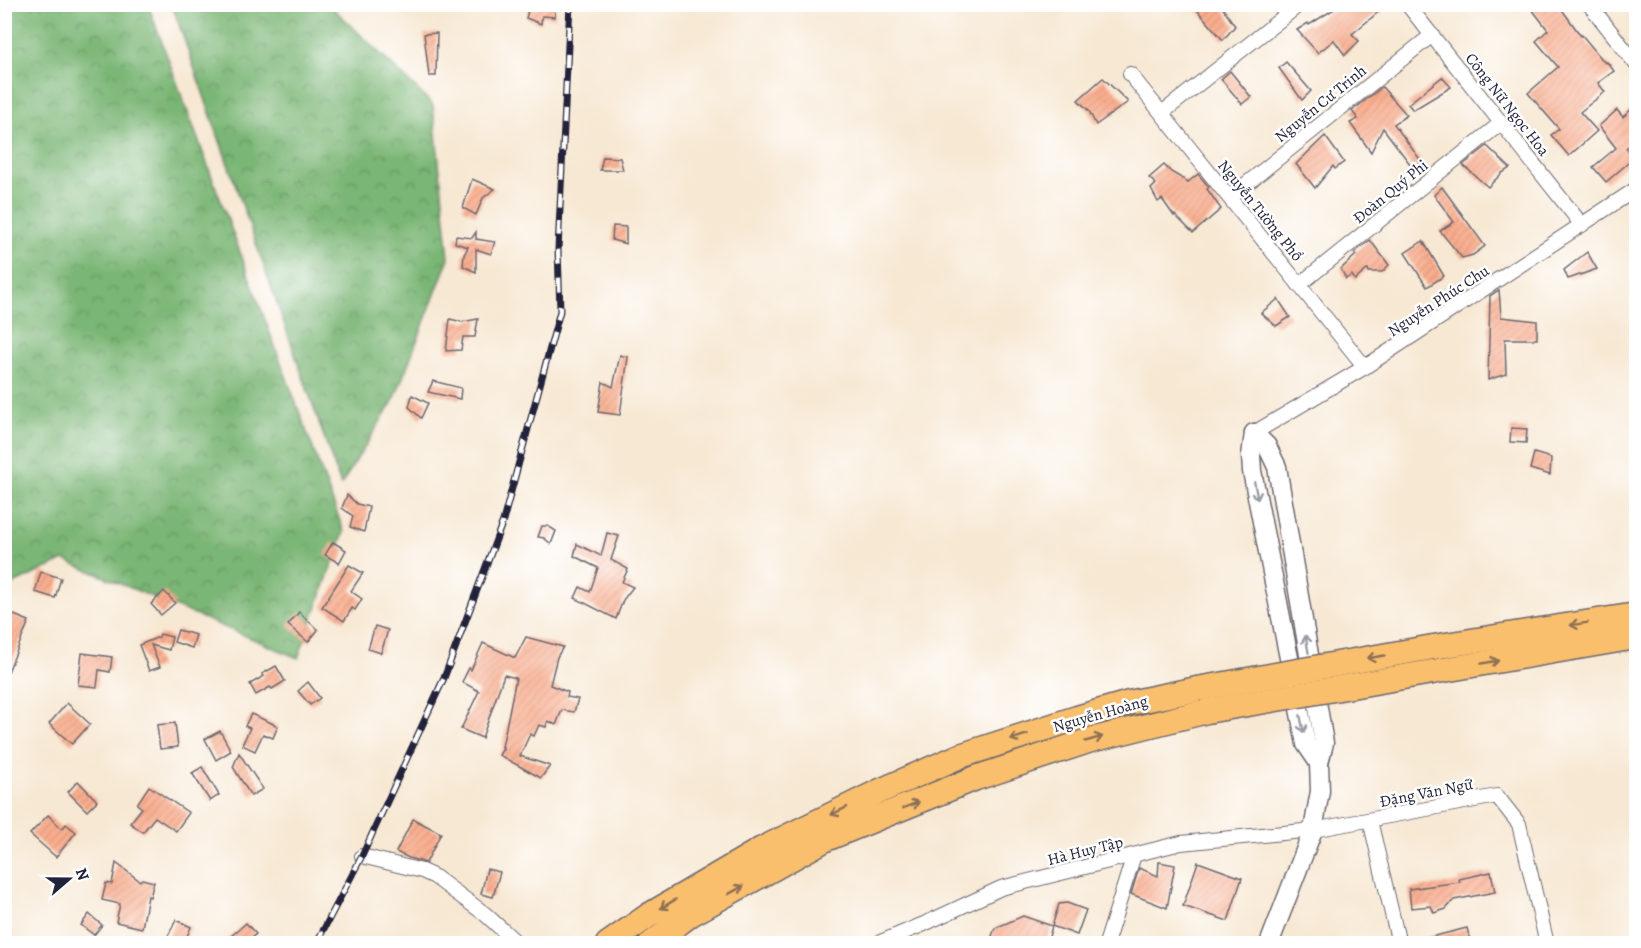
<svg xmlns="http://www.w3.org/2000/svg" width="1641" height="948" font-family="Alegreya,serif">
<defs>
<pattern id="forest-crowns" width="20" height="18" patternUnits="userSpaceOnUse" patternTransform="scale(1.5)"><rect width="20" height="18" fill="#7ab675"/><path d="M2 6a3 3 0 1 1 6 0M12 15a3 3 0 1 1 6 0" fill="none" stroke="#649461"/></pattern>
<pattern id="building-hatch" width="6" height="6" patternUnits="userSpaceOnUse" patternTransform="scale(1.5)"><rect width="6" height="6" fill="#faad8d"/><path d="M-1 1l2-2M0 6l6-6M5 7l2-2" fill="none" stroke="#d6957b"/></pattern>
</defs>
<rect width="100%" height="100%" fill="#fff"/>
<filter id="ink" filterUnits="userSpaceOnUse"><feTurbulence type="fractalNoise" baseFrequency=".0167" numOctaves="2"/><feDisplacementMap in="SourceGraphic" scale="12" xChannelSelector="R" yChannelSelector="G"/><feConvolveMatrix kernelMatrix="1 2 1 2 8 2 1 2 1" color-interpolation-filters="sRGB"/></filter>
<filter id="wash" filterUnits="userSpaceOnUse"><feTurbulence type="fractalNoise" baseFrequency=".008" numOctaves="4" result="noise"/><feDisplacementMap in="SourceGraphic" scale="24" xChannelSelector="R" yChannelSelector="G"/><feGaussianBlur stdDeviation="1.35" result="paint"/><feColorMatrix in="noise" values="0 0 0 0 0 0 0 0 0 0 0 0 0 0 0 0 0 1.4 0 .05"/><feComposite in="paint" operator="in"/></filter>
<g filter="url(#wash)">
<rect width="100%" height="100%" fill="#f7e8d3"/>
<g fill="url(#forest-crowns)" stroke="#4e6c58" stroke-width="1.5">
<polygon points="5,5 148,5 344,532 298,658 64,560 5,588"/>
<polygon points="172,5 331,5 332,7 433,105 449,258 395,398 341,485"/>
</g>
<g id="blocks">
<g fill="url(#building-hatch)">
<polygon points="530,4 554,4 555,17 542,16 541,24 526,18"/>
<polygon points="1192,4 1220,4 1235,26 1223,40"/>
<polygon points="1342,4 1388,4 1352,34 1359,41 1345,55 1334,40 1318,53 1297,30 1308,23 1309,25"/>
<polygon points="1528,4 1558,4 1581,36 1582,35 1605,63 1607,62 1614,71 1598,83 1605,92 1580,112 1597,131 1569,156 1551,135 1559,129 1528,93 1558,67 1536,41 1548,30"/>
<polygon points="437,33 436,76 429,76 424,34"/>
<polygon points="1286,62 1311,91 1302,100 1279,68"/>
<polygon points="1230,71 1251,97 1242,104 1221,79"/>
<polygon points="1442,77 1451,87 1413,110 1408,104"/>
<polygon points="1103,78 1128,102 1096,125 1089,111 1078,100"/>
<polygon points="1382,87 1407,115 1394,124 1422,162 1413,168 1383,128 1371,152 1350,123 1358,119 1352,111"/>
<polygon points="1636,105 1636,140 1626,148 1634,158 1606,182 1593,167 1616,148 1599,126 1617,110 1623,117"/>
<polygon points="1325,136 1344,162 1335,169 1333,166 1315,188 1296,164"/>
<polygon points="1487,146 1510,168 1502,173 1488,187 1463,165"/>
<polygon points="603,157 620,158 623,170 600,170"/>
<polygon points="1164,165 1171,172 1188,182 1198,174 1209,187 1207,189 1221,209 1193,233 1175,215 1174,216 1162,199 1158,202 1151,189 1156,184 1149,178"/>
<polygon points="472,179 495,189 483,198 476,215 463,208"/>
<polygon points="1442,187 1485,246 1473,255 1462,258 1440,231 1454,222 1434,195"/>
<polygon points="613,226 626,227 626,244 612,240"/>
<polygon points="476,232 476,239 495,242 491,254 476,249 476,272 463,266 464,255 468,247 455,243 456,236 472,238"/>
<polygon points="1370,240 1389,265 1382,272 1369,272 1368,269 1355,280 1352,275 1346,279 1341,269 1356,255 1354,253"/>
<polygon points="1423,241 1444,276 1427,287 1405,253"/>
<polygon points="1587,252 1597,269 1568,279 1564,270"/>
<polygon points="1499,290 1501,317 1537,321 1537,339 1505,339 1506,374 1488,380 1490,296"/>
<polygon points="1278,299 1290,317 1276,326 1261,313"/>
<polygon points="450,319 462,322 478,319 475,337 463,337 461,350 446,351"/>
<polygon points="620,355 628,357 620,415 598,412 603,382 613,387"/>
<polygon points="433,381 461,388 460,399 428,392"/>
<polygon points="412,395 428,403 421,418 409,407"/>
<polygon points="1511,428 1527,429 1526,443 1510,442"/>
<polygon points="1534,453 1551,458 1550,475 1530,469"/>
<polygon points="347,495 357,504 369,507 364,532 350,527 353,516 342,508"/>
<polygon points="542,526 548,526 556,531 551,544 544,538 538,537"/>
<polygon points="607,533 619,536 611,560 628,569 622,582 633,587 623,600 616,619 575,598 580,587 590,592 598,568 574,556 577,544 601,556"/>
<polygon points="333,542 346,550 339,563 325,555"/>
<polygon points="349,565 363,573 351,591 362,599 355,610 352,608 344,621 322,607"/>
<polygon points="41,572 61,578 55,598 35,592"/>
<polygon points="164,591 175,603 161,615 151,604"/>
<polygon points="4,611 29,621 5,679 4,679"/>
<polygon points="299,612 318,630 308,642 288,625"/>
<polygon points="375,626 388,630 381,653 368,649"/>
<polygon points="178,630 196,635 192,648 174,642"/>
<polygon points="160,634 172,637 169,650 151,645 160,667 149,671 139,645 159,637"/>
<polygon points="526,637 563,647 557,657 550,685 568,692 567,697 578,699 574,712 562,710 556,725 548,721 546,727 539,725 534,736 530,734 520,756 550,766 541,778 499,755 502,750 503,750 503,747 502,747 516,678 504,675 482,738 461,729 479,691 462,682 469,668 471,670 483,643 515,658"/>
<polygon points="82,653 112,657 110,672 99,670 97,687 78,685"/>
<polygon points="276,666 285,681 272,689 270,687 256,695 250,684 264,676 262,674"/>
<polygon points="308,682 320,698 310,705 298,691"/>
<polygon points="67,703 90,724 72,744 49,724"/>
<polygon points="251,714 278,726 273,738 263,734 255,751 242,745 250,728 245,726"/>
<polygon points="175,723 178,747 160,749 157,725"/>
<polygon points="220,731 231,751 216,760 205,739"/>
<polygon points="239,753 263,789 251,796 233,767"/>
<polygon points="202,767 219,795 210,801 192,773"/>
<polygon points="78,781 97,801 87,811 68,792"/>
<polygon points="149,786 189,813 176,831 155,817 143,832 130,823 142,808 137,804"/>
<polygon points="48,815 62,829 66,824 76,832 56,857 30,834"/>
<polygon points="413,819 441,833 426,863 409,858 396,852"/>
<polygon points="1159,862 1175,865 1167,908 1131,894 1139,868 1158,876"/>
<polygon points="1198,862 1242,878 1228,921 1183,906"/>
<polygon points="116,863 140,881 142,879 154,882 150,897 148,896 142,928 116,922 120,904 102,900 106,883 112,884"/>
<polygon points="487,869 500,872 493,897 481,894"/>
<polygon points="1491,872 1495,892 1454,900 1446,909 1434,913 1431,906 1411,908 1409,889 1460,882 1459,879"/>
<polygon points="1067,903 1086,910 1077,935 1052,926 1047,944 989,944 995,928 1023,916 1052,926 1059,904"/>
<polygon points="89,914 102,925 94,935 81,925"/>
<polygon points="176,920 191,927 184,944 164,944"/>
<polygon points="246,923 256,934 244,944 222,944"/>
<polygon points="1467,928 1471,944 1424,944 1423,939"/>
</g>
</g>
</g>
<g filter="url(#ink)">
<use href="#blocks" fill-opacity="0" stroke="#6d6770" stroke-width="1.5"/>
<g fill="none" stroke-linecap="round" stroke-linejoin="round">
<g stroke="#6d6770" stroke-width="16">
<g id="minor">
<polyline points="1407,4 1582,225"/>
<polyline points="1589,4 1636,64"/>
<polyline points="1130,74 1365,367"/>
<polyline points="1162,113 1300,4"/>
<polyline points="1230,197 1432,35"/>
<polyline points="1299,285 1501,123"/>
<polyline points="1254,433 1365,367 1636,189"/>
<polyline points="1370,820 1399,944"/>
<polyline points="362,856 422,871 435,877 485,914 518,944"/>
<polyline points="876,944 924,924 1001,888 1181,843 1313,830 1497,796 1519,824 1547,944"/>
<polyline points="1106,944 1134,855"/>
</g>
</g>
<g stroke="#6d6770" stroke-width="21">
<g id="tertiary">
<polyline points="1254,433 1267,446 1277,467 1324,743 1319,763 1320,791 1313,830 1269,944"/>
<polyline points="1254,433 1251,456 1252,471 1306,744 1319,763"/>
</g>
</g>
<g stroke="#6d6770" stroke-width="27">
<g id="trunk">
<polyline points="1433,647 1636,615"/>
<polyline points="1432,672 1636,637"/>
<polyline points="608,944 648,916 762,849 880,791 960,756 1077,718 1129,703 1197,689"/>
<polyline points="651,944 691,914 826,839 976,778 1091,740 1207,711"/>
</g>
</g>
<use href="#minor" stroke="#fff" stroke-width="14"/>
<use href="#tertiary" stroke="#fff" stroke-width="18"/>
<use href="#trunk" stroke="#f9bf6d" stroke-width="24"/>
<g stroke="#22223b" stroke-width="7">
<polyline id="rail" points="316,944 362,856 444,678 503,521 560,311 558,249 570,4"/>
</g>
<use href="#rail" stroke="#fff" stroke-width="4.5" stroke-dasharray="14" stroke-linecap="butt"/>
<g stroke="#6d6770" stroke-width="27" stroke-linecap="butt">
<g id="trunk-bridge">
<polyline points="1197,689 1433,647"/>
<polyline points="1207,711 1432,672"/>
</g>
</g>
<use href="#trunk-bridge" stroke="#f9bf6d" stroke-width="24"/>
</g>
<defs><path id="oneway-shaft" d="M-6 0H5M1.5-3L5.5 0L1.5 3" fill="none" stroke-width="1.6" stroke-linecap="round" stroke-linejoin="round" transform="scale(1.5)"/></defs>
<g stroke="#9c9ca7">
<use href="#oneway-shaft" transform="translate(1256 491) rotate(79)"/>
<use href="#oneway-shaft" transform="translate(1307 644) rotate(-100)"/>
<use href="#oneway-shaft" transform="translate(1302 724) rotate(79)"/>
</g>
<g stroke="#8e7054">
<use href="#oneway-shaft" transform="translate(1579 624) rotate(171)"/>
<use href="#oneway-shaft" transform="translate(1376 657) rotate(170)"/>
<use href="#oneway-shaft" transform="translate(1490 662) rotate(-10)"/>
<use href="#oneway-shaft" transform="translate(1019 737) rotate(162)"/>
<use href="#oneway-shaft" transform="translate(1094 739) rotate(-16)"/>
<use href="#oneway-shaft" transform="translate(911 805) rotate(-22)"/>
<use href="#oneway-shaft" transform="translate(839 811) rotate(154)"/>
<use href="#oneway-shaft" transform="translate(736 890) rotate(-29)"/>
<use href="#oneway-shaft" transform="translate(668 904) rotate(149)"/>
</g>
</g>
<g text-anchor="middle" stroke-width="5" stroke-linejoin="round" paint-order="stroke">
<g font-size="16" fill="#22223b" stroke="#fff">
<text transform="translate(1320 103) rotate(-39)" y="6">Nguyễn Cư Trinh</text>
<text transform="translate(1508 104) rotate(52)" y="6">Công Nữ Ngọc Hoa</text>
<text transform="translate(1390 191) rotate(-39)" y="6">Đoàn Quý Phi</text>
<text transform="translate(1261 210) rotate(51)" y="6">Nguyễn Tường Phổ</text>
<text transform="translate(1438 300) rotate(-33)" y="6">Nguyễn Phúc Chu</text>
<text transform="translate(1100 713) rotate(-16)" y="6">Nguyễn Hoàng</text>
<text transform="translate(1426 792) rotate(-11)" y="6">Đặng Văn Ngữ</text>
<text transform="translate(1085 850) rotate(-14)" y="6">Hà Huy Tập</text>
</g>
</g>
<rect width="1641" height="948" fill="none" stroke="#fff" stroke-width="24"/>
<g transform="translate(69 879) rotate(70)" stroke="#ffffff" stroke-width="4.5" paint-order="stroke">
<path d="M0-4.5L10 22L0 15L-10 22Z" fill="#22223b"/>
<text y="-9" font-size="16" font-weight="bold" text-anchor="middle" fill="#22223b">N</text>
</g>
</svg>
